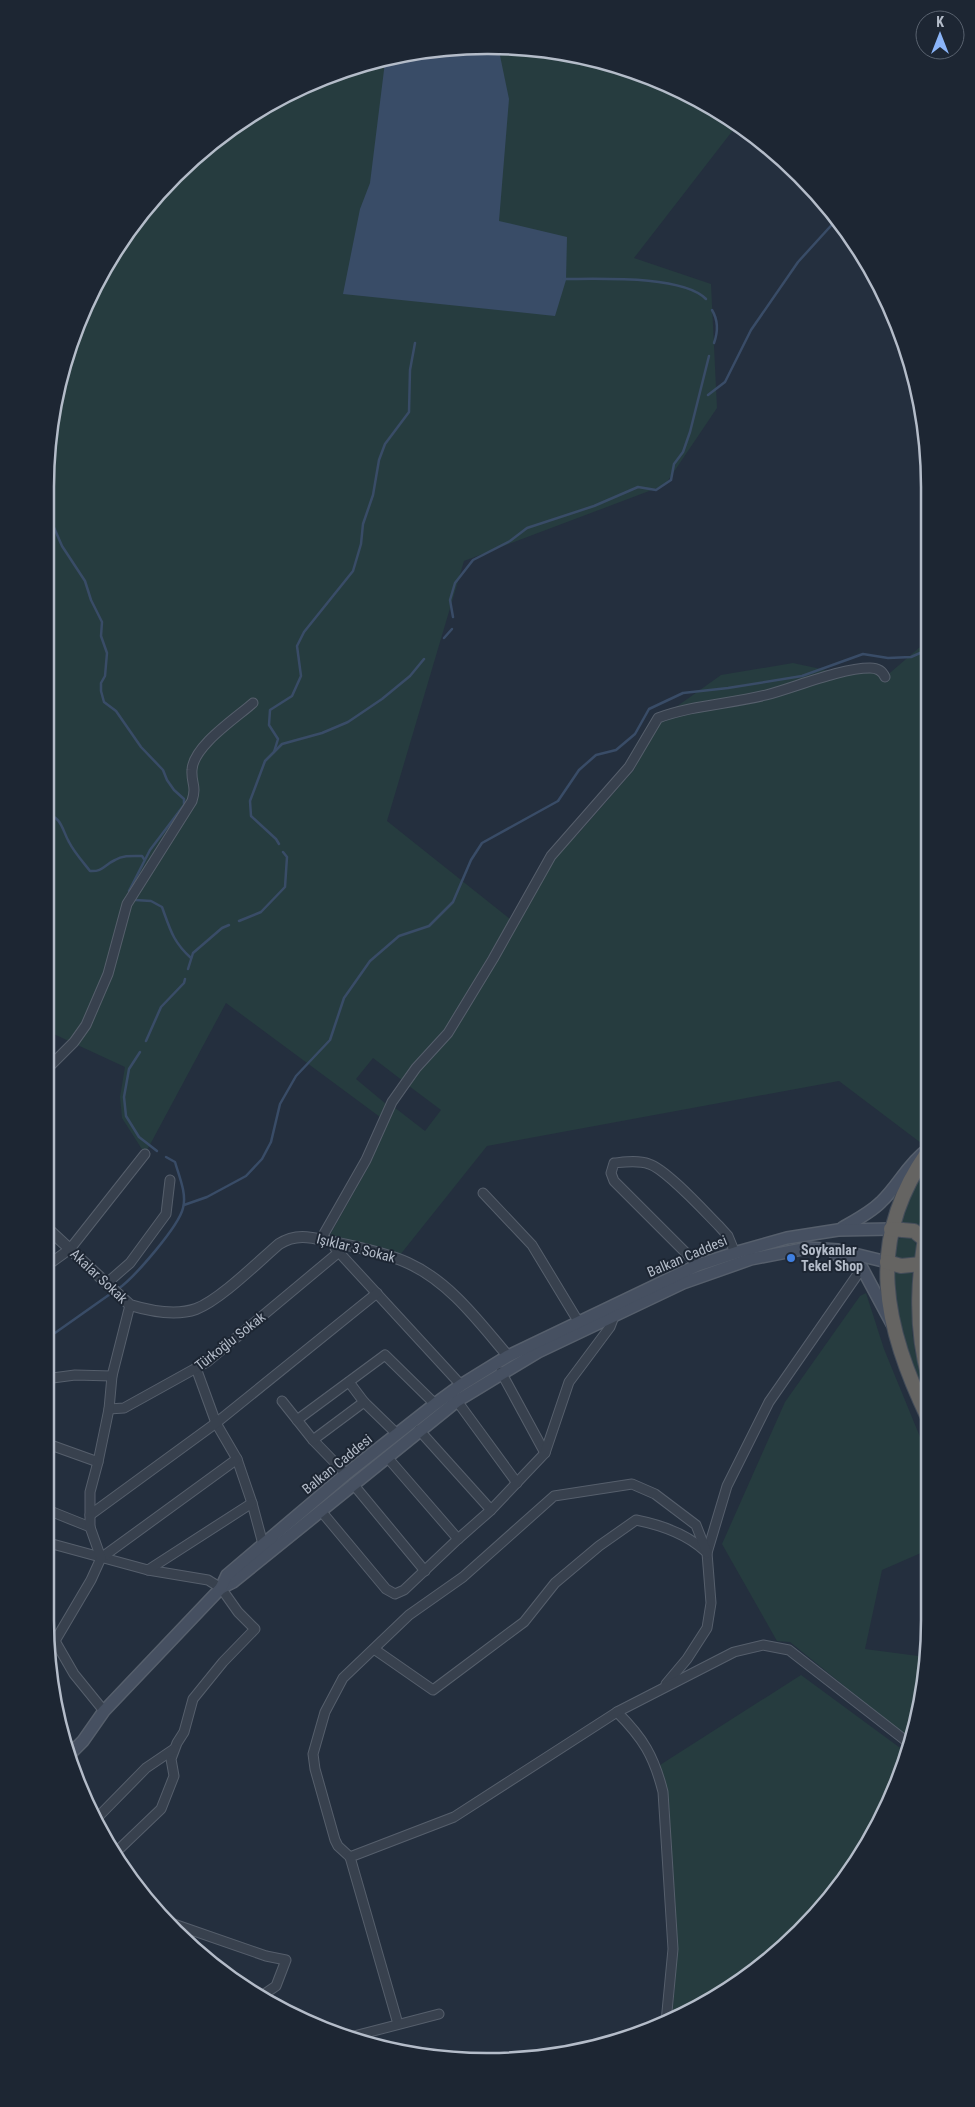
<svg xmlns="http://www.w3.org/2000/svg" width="975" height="2107" font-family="'Roboto Condensed',sans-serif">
<rect width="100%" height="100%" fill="#242f3e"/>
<g fill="#263c3f">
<polygon points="487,45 574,53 657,79 737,125 634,258 711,284 717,408 665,485 464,561 387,821 510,919 445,1031 403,1081 373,1058 356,1079 386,1104 380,1117 226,1003 145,1154 122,1118 120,1097 125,1067 45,1030 45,487 53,401 79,318 119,242 174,175 241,120 318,79 401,54"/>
<polygon points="927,641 928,1135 921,1143 839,1081 487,1146 400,1255 330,1235 371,1162 394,1107 425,1131 441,1110 409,1086 418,1072 451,1037 518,925 553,856 577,835 634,770 659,722 674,714 868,670 879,672 884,678"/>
<polygon points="793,663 830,671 765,691 732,699 676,707 721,675"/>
<polygon points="929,1162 929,1190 920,1225 899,1223 909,1195"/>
<circle cx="905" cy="1249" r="12"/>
<polygon points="893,1270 912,1273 912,1331 915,1352 929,1404 900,1329"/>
<polygon points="866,1293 884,1349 927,1454 929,1465 930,1549 882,1570 865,1649 926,1657 921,1706 911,1740 790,1642 777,1641 722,1544 785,1402 860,1296"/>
<polygon points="801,1675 907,1753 896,1789 820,1911 708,2003 672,2020 678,1947 668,1791 660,1765"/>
</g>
<polygon fill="#394c67" points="487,45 498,46 509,99 499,221 567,237 566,280 555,316 343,294 360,209 370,183 385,62 389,57 401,54"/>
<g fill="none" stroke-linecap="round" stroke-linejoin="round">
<g stroke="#394c67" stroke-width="2.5">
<path d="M 564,279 C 598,279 682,275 706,299"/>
<path d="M 712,310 C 718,320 718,332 714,343"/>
<polyline points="708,395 725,382 751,330 798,262 838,218"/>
<polyline points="45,511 49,516 62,546 85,581 91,600 102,622 101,636 107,653 105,676 101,683 101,691 104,702 116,711 141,747 163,770 167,780 174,790 184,799 184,805 150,850 129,891"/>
<polyline points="453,617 450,600 455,583 473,560 510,541 527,528 594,506 638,487 656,490 671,480 674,464 683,452 690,432 709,356"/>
<polyline points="444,638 452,629"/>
<polyline points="274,752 278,739 269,725 270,710 292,696 301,676 297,646 304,632 353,571 361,544 363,524 373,495 379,460 385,444 409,412 410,370 415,343"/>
<path d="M 45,814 C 62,816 62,830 69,842 C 74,852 83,862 90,871 C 103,872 104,865 115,860 C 123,855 133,856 142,856 L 144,859"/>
<polyline points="279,844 276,839 251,816 250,801 265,761 282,744 322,733 348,722 382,699 410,676 424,659"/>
<path d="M 135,900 L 151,901 L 162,907 C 170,929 173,942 191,958"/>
<polyline points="239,921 261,912 285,887 287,857 283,852"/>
<polyline points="188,969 193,953 222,928 229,925"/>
<polyline points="146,1041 161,1007 184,983 185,979"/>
<polyline points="140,1052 129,1069 124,1097 126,1116 139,1137 157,1151"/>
<polyline points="184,1205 207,1197 246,1176 262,1159 271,1142 280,1104 296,1076 330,1040 344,998 370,961 399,936 429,926 453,902 471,860 482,843 558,801 579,770 596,755 616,750 635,734 649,709 683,693 728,688 802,676 863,654 888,658 911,657 927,650"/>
<path d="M 118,1289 C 134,1278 179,1226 183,1208 C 187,1194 179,1176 175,1162 L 166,1157"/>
<polyline points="45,1340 113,1292"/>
</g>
<g stroke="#565f6c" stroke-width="11">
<g id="minor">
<path d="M 45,1071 L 74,1042 L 86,1025 L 108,974 L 127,904 L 192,801 C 197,785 191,784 192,770 C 193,746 236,718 253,703"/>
<polyline points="483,1193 532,1245 578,1321"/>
<path d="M 321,1239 L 366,1160 L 392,1102 L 416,1068 L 448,1033 L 493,959 L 551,856 L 629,767 L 658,718 C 693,705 730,704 766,695 C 796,687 841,668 870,668 C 877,668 882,670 885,677"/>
<polyline points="335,1248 461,1385"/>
<path d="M 698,1265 L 614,1181 L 611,1173 L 614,1163 C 625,1162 638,1160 649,1164 C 666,1169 705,1212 719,1226 L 728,1236 L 735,1253"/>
<polyline points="45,1267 70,1249 145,1154"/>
<polyline points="107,1283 130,1263 166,1214 170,1180"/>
<polyline points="196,1368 216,1423 237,1459 252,1503 263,1544"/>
<polyline points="501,1372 545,1453"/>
<polyline points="45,1379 75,1375 112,1376"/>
<polyline points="349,1382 364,1402 397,1434"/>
<polyline points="282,1401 313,1440 346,1474"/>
<polyline points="457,1401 517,1483"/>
<polyline points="109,1409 124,1408 207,1362 339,1252"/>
<polyline points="297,1420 385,1355 435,1404"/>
<polyline points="419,1430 491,1510"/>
<polyline points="313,1440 364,1402"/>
<polyline points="45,1443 98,1462"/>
<polyline points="387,1457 458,1539"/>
<polyline points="353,1484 425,1571"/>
<polyline points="45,1509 90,1527"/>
<polyline points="321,1511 386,1589 395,1594 404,1590 458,1539 491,1510 545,1453 569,1382 610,1327 615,1314"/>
<polyline points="90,1515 216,1423 377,1293"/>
<polyline points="45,1542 148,1570 208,1580 221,1588 238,1612 255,1629 223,1662 193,1699 184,1732 177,1743 171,1759 174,1776 161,1809 114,1854"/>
<polyline points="101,1558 237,1459"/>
<polyline points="148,1570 252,1503"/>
<polyline points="55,1641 74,1674 104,1711"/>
<polyline points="49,1645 55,1641 91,1580 101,1558 90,1527 90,1492 98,1462 109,1409 112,1376 130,1305"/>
<path d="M 374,1649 L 433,1690 L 524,1622 L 555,1583 L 599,1546 L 636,1520 C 661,1525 686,1533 705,1551"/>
<polyline points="666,1684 687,1659 707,1628 711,1603 707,1553 727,1486 769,1402 862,1268"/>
<path d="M 617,1712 C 643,1738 654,1756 663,1792 L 673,1949 L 666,2022"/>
<polyline points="95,1820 146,1768 174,1749"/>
<polyline points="350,1857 338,1846 335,1840 315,1769 313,1754 325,1712 343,1678 409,1615 463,1577 554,1496 632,1484 655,1494 696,1525 707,1553"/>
<polyline points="168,1922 266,1956 286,1960 276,1986 260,1997"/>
<polyline points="398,2024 350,1857 454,1817 617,1712 734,1652 763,1645 789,1650 910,1744"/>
<polyline points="354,2036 439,2014"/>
</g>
</g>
<g stroke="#565f6c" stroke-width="12">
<path id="tertiary" d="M 45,1226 L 130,1305 C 150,1311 176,1316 196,1309 C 220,1300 258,1262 279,1244 C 299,1231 316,1239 338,1243 C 360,1248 386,1253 408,1263 C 450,1282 479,1322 508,1356"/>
</g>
<g stroke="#565f6c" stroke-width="14">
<g id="secondary">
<path d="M 842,1228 C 856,1220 870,1213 881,1202 C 898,1186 908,1164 927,1150"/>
<polyline points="835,1254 857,1264 862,1268 892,1324"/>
<polyline points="221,1588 233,1582 457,1401 538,1352 683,1283 751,1259 808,1248 838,1250 887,1262"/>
<polyline points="68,1756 83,1741 104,1711 221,1588 227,1575 346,1474 435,1404 461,1385 508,1356 698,1265 741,1251 787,1238 838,1230 891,1229"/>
</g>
</g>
<g stroke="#434c59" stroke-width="16">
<g id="trunk">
<path d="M 928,1152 C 864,1242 884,1326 929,1420"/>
<path d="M 929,1217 C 918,1271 914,1325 929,1378"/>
<polyline points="891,1229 914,1231 924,1239"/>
<polyline points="887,1262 901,1266 921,1264"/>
</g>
</g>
<use href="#minor" stroke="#38414e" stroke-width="9"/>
<use href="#tertiary" stroke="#38414e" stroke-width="10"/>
<use href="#secondary" stroke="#465061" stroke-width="11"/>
<use href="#trunk" stroke="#656462" stroke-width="14"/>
</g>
<circle fill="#3f7fe0" stroke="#1d2633" stroke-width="2" cx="791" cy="1258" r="5"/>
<g text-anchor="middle" stroke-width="4" stroke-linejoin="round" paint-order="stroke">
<g font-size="14" fill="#b4bcc9" stroke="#1d2633">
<text transform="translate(356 1248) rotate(14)" y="5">Işıklar 3 Sokak</text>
<text transform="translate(687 1256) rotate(-23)" y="5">Balkan Caddesi</text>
<text transform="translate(99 1276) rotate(43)" y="5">Akalar Sokak</text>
<text transform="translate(230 1341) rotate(-38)" y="5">Türkoğlu Sokak</text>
<text transform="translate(337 1464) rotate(-39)" y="5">Balkan Caddesi</text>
</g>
<g font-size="14" font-weight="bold" fill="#b4bcc9" stroke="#1d2633" text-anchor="start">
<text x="801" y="1255">Soykanlar<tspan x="801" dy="16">Tekel Shop</tspan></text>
</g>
</g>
<path d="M0 0H975V2107H0ZM487 54H488A433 433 0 0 1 921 487V1620A433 433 0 0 1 488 2053H487A433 433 0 0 1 54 1620V487A433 433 0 0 1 487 54Z" fill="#1d2633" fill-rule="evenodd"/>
<path fill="none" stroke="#b4bcc9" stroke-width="2.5" d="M487 54H488A433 433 0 0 1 921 487V1620A433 433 0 0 1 488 2053H487A433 433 0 0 1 54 1620V487A433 433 0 0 1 487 54Z"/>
<g transform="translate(940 35)"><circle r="24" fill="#1d2633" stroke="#59626f"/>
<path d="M0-4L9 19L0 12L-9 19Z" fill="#8ab4f8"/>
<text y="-8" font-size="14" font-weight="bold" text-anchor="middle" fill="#b4bcc9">K</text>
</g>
</svg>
